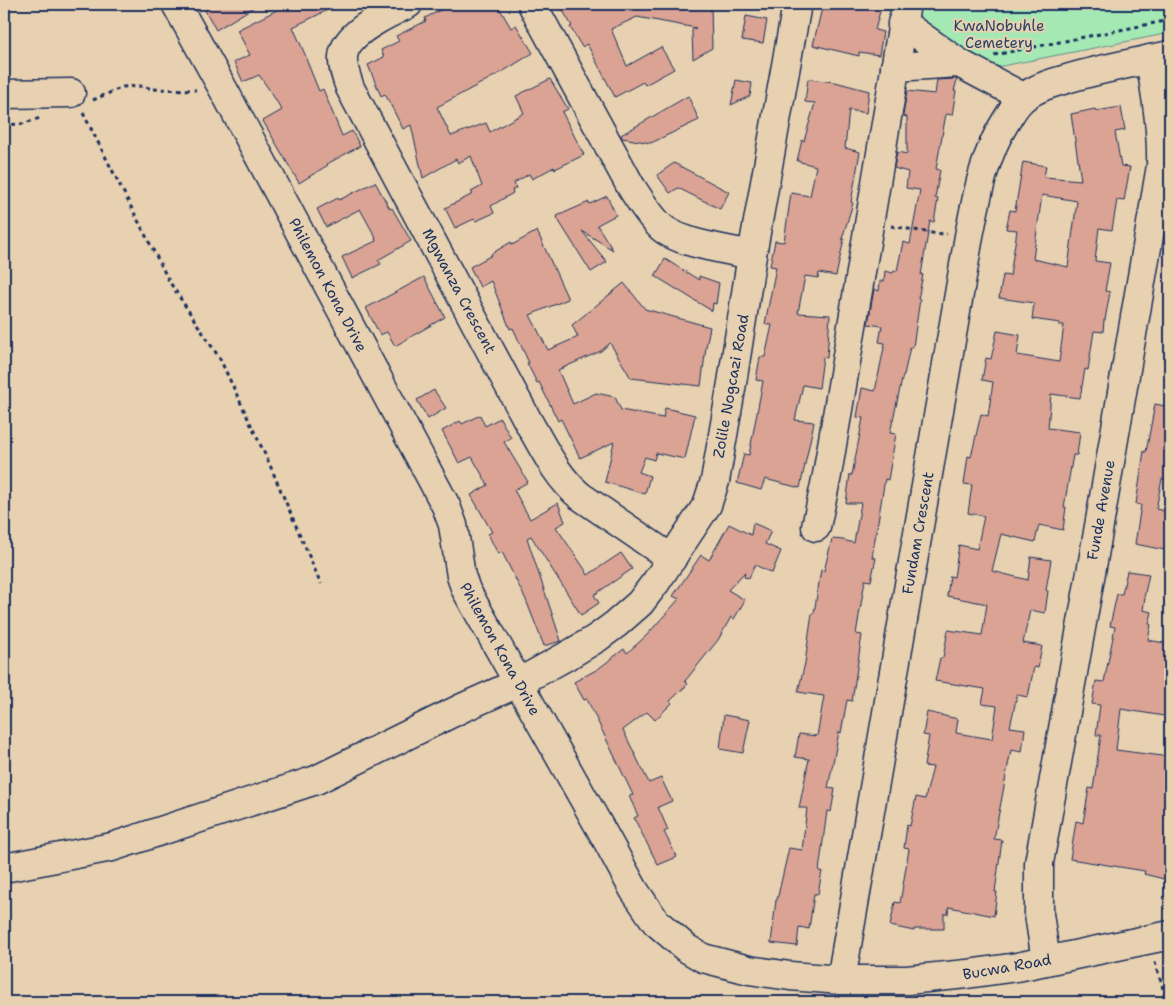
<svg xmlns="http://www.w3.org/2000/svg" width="1174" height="1006" font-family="'Shantell Sans',sans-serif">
<rect width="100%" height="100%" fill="#e7d1b0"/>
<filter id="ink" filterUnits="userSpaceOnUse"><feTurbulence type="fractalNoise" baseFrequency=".02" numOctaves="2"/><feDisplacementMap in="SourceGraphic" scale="10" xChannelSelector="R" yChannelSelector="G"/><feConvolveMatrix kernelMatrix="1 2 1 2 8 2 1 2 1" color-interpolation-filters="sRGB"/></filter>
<g filter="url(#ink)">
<polygon fill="#a4e9b4" stroke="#608c89" points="914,4 1170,4 1170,33 992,68 911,19"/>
<g fill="#daa393" stroke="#1b2f5e" fill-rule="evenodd">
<polygon points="216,4 259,4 216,30 205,10"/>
<polygon points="289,4 340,4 293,27 307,59 306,59 319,91 323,89 342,136 352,131 360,146 327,164 328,165 299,183 263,121 282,110 268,88 259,75 243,82 234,62 250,55 237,30"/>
<polygon points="452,4 497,4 511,28 516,25 533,53 502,72 437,107 451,136 486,123 490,132 524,113 516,96 550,79 568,109 562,112 584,155 555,169 554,167 532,179 529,174 514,183 516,188 512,190 513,193 491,206 494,213 476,221 474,219 455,228 445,208 473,194 471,192 482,186 471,156 458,163 456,159 423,178 411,125 403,129 385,94 381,96 368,65 384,57 381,50 399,41 396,36 426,21 425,18"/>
<polygon points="559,4 711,4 712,48 693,59 692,30 696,28 637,17 611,29 627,66 661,47 674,69 645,85 643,82 615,97 587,44 582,47 570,27 572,26"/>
<polygon points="823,4 882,4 875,30 883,32 879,55 859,52 859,56 813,45"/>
<polygon points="746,16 767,20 763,43 742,40"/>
<polygon points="808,79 835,82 869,91 866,113 849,110 845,148 860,152 851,202 853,203 842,239 844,239 836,276 819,273 818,278 805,276 798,313 830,315 827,358 823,357 819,388 803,385 795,420 814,422 800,488 765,479 761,490 737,483 744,454 749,455 763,381 756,380 760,357 765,357 772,325 765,324 776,267 770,266 775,241 784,242 791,193 810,196 816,166 797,161 802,140 804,141 815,103 805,102"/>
<polygon points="956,79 957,80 954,91 956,91 952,115 946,114 936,169 940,170 935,198 938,199 934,222 930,221 921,275 923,275 918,299 920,299 913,347 910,347 904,375 903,375 890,433 896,434 888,480 885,479 872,557 876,558 871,581 865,580 856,634 862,635 852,701 847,700 841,733 839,732 828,788 835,789 831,812 827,811 819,871 822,871 818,894 814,894 809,929 799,927 797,946 771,943 776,900 777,900 789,848 802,850 807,808 799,808 809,759 795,757 799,734 817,736 824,696 798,692 805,663 812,613 814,613 821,570 824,571 832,539 843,540 854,543 861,503 846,503 850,474 852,475 863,418 857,417 862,388 875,391 885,343 879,342 882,326 868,324 874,289 879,291 880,281 884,281 885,271 893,273 894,271 897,271 903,242 910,244 920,190 906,188 908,172 894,168 897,152 907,154 907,117 903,116 907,91 935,94 937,80"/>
<polygon points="736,80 752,83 750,96 731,105"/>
<polygon points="688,96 699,120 651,143 622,138 621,135"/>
<path d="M 1121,107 L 1125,130 L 1115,132 L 1121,166 L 1130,167 L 1124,201 L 1117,200 L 1112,230 L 1099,228 L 1095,261 L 1110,263 L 1105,291 L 1110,292 L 1105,320 L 1104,320 L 1103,332 L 1094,331 L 1088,370 L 1085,369 L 1080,398 L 1051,394 L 1048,428 L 1080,432 L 1077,455 L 1073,455 L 1064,507 L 1066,507 L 1063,530 L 1039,525 L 1035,542 L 1001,534 L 992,571 L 1028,580 L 1031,557 L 1051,560 L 1046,590 L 1048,591 L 1045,613 L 1030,610 L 1023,643 L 1042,646 L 1038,668 L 1034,667 L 1028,697 L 1017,695 L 1010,727 L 1025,729 L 1022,752 L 1011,750 L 994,839 L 1002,840 L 995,892 L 997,892 L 994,916 L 949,907 L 948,914 L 944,914 L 944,929 L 914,929 L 914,931 L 890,926 L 895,902 L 900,903 L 909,849 L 904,848 L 907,825 L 910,826 L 916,797 L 925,799 L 933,767 L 924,766 L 929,736 L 923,735 L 927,712 L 958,719 L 956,733 L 992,739 L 997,706 L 982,704 L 985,689 L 935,681 L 940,658 L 943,658 L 948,630 L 982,635 L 987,604 L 947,596 L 950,576 L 954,577 L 959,545 L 977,549 L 984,516 L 968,513 L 972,485 L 964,484 L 968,456 L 971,457 L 981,414 L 988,416 L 993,382 L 982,380 L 986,358 L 991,359 L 997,331 L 1020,335 L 1017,355 L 1059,362 L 1064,325 L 1059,325 L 1060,323 L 1032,319 L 1034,303 L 999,298 L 1003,275 L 1010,276 L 1017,230 L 1006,229 L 1010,210 L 1015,211 L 1023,162 L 1046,166 L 1044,177 L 1081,180 L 1071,114 L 1095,109 L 1096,111 ZM 1042,195 L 1077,201 L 1068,267 L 1033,259 Z"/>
<polygon points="674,163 729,192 720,209 678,188 670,193 657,175"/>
<polygon points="375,182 390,209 392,208 411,241 378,260 381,264 352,278 342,257 376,241 375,238 376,238 360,209 326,227 317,209 338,198 339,200"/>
<polygon points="607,196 616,215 597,225 613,250 582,231 607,262 591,272 557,218 558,217 557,216 589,202 590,204"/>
<polygon points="537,231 568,299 530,315 548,350 578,337 572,325 624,283 645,309 710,327 706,347 701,386 631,378 610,343 601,351 558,370 573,404 596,393 615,397 621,410 663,418 665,408 695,415 685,459 656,453 654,460 645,457 639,472 650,476 645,494 605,482 614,442 580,458 561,419 558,421 539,382 537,383 527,363 529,363 513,328 510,329 491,281 480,287 470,267 492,255 491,254 511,242 512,245"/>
<polygon points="665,259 699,280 699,276 719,283 716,304 713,303 712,311 655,276"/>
<polygon points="424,277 445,317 395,346 387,332 380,335 366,308"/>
<polygon points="434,390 446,408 428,419 417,400"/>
<polygon points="1155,404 1170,407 1170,480 1162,479 1156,509 1169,512 1167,522 1170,522 1170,551 1135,544 1141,505 1136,504 1144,451 1146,452"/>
<polygon points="480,415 485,426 500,418 511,438 504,442 528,482 514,490 530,519 558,503 565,522 556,527 584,568 588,575 621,553 632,569 594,595 599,603 581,615 531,536 527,538 561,641 544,646 526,600 502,552 498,554 488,534 492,532 471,495 488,485 472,457 459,463 442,431 460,421 462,424"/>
<polygon points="753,523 771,531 765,544 781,551 772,573 755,565 749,578 744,577 745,572 728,590 745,600 734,619 731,617 718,640 685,681 688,684 670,701 672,703 655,720 647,712 623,730 649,783 661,778 672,801 658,807 668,830 664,832 677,857 658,865 634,818 638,816 629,796 633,795 587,699 584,700 574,682 598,669 624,649 627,653 646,636 679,599 673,596 701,555 709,560 729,524 751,535"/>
<polygon points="1127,571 1149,574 1144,598 1145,598 1143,610 1152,612 1149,624 1151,625 1148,640 1170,644 1170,717 1121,709 1116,750 1170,757 1170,874 1166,873 1164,879 1144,874 1145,871 1070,859 1076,821 1083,823 1089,788 1093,789 1101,735 1096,735 1100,705 1092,704 1096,681 1104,682 1115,627 1110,626 1117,594 1122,594"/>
<polygon points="724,715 750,720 743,753 720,749"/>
</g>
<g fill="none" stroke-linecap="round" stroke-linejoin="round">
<g stroke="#1b2f5e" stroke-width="31">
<g id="minor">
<polyline points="176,4 227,96 446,506 453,525 461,576 466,590 608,842 634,890 656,922 686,948 703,958 749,970 790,976 841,980 907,980 967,974 1017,967 1170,935"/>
<path d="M 408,4 C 388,14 345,32 343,57 C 342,68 347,78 350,88 L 529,423 C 544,449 557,477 580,496 L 672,559"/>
<path d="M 532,4 L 630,185 C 639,199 648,214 660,226 C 678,244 727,249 752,255"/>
<polyline points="902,23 959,63 1023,97"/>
<polyline points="895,67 959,63"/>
<polyline points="4,94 71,93"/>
<polyline points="816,527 827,475 906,4"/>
<polyline points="4,868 112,847 316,780 462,708 518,683 572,653 597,638 616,624 640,603 656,582 707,505 715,481 732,383 752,255 797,4"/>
<path d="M 1046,961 L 1039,914 L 1039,863 L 1093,561 L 1161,166 C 1162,129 1156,96 1150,59"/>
<path d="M 841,980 L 969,236 C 977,196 984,155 1006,121 C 1011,113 1015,105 1022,99 C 1033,89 1048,84 1063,80 C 1098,69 1134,63 1170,55"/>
</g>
</g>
<g stroke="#1b2f5e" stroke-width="3" stroke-dasharray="4 4" stroke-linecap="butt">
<polyline points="994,55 1170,20"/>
<polyline points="93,100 123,87 143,86 152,89 196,90"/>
<polyline points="83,113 169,281 220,359 269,463 321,584"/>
<polyline points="4,125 22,124 40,118"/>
<polyline points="891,226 932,233 947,234"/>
<polyline points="1155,962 1167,1002"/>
</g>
<use href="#minor" stroke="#e7d1b0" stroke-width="28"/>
</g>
</g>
<g text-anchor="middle" stroke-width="4" stroke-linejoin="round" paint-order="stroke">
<g font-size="15" fill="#294267" stroke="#e7d1b0">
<text x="999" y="31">KwaNobuhle<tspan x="999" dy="17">Cemetery</tspan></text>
</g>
<g font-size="15" fill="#1b2f5e" stroke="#e7d1b0">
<text transform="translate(328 285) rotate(62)" y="5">Philemon Kona Drive</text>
<text transform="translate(459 291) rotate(62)" y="5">Mgwanza Crescent</text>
<text transform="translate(731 386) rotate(-80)" y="5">Zolile Nogcazi Road</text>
<text transform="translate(1101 510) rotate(-80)" y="5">Funde Avenue</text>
<text transform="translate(918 533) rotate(-80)" y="5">Fundam Crescent</text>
<text transform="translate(500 649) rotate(61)" y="5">Philemon Kona Drive</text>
<text transform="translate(1007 967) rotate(-10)" y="5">Bucwa Road</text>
</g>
</g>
<rect width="1174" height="1006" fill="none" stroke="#e7d1b0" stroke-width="20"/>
<rect x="10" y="10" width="1154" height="986" fill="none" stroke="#1b2f5e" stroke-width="2" filter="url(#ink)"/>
</svg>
